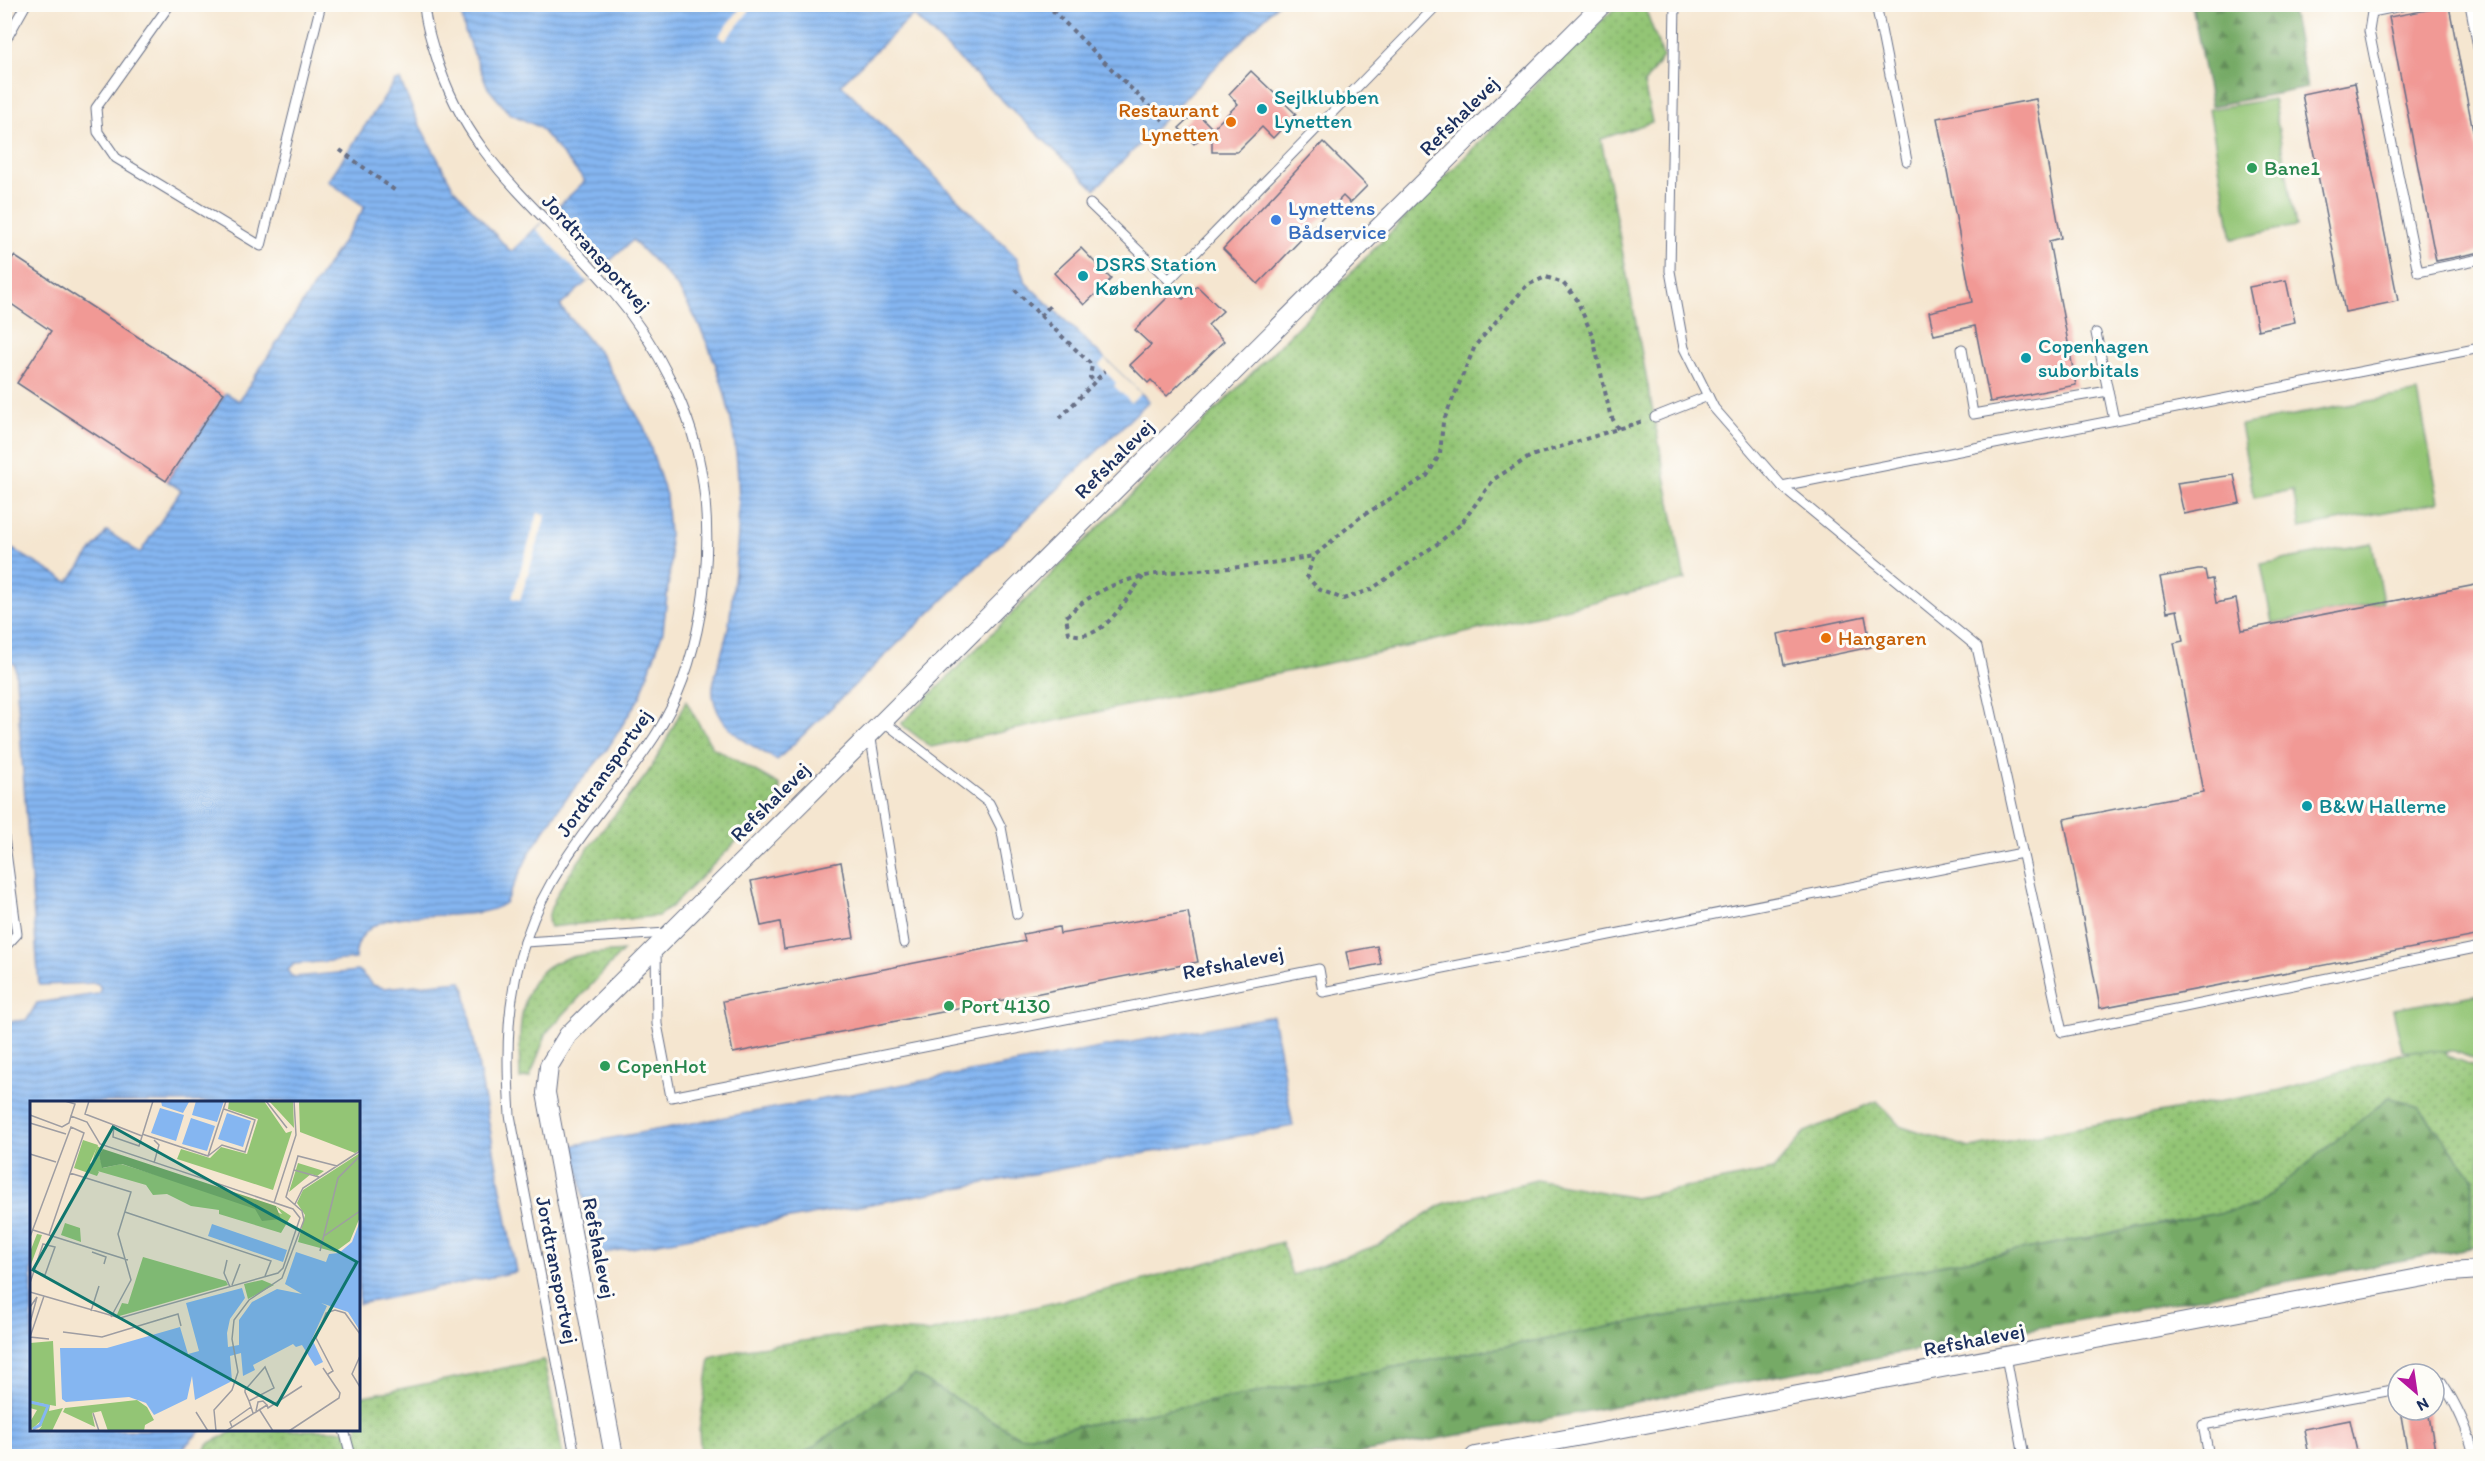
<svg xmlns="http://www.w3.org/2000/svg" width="2485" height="1461" font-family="Itim,sans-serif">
<defs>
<pattern id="grass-dots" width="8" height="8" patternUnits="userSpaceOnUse" patternTransform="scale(1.5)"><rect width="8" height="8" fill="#93c575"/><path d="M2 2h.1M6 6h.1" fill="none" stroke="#77a063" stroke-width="1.8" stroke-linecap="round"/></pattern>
<pattern id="forest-firs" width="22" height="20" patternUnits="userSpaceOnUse" patternTransform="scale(1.5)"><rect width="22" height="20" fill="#76aa66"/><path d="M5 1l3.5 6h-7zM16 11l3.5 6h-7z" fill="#608b57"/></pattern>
<pattern id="water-rules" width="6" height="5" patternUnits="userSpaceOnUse" patternTransform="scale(1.5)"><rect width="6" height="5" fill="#85b6f1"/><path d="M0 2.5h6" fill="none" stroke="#6c94c6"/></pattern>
</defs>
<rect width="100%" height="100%" fill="#fdfcf7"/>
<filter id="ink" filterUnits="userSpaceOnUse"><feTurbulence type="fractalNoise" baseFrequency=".0167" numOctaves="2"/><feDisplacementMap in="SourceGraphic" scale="12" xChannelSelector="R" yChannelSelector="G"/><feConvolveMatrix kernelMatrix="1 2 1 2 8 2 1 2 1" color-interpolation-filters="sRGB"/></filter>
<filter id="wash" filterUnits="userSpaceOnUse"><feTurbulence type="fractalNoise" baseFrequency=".008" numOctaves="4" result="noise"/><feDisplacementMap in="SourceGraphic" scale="24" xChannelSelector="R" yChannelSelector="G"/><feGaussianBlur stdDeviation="1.35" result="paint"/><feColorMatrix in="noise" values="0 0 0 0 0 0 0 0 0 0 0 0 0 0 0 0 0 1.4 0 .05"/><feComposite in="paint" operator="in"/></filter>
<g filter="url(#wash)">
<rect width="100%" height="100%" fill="#f5e6d0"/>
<g fill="url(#grass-dots)" stroke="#577a6a" stroke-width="1.5">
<polygon points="1623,5 1644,5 1663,57 1644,84 1652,122 1601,139 1685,580 1419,644 931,747 901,724 1185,441 1579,41 1612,11"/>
<path d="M 686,701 L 712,747 L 780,785 L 779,799 L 672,906 L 658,916 L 550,927 C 534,902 634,795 649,771 C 663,749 674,724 686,701 Z"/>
<path d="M 623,951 L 547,1032 L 530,1077 L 520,1079 C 519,1043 515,982 554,963 C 575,953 601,953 623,951 Z"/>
<polygon points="2442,1041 2448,1056 2480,1068 2480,1246 2469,1248 2473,1177 2389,1097 2256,1206 1020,1437 915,1375 800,1456 701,1456 699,1431 710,1358 746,1349 882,1330 929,1332 1119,1287 1282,1242 1292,1275 1378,1245 1443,1204 1536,1180 1635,1198 1773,1170 1805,1132 1877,1101 1899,1125 1970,1148 2281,1090"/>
<polygon points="544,1360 563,1456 200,1456 208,1444 235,1430 358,1430 359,1397"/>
</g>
<g fill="url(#forest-firs)" stroke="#486c62" stroke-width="1.5">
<polygon points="2192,5 2291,5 2307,88 2211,106"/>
<polygon points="2389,1097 2419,1107 2473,1177 2469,1248 1345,1456 800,1456 915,1375 1020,1437 2256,1206"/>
</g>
<g fill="#93c575" stroke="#577a6a" stroke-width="1.5">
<polygon points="2273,99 2296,226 2232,239 2209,109"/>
<polygon points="2418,392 2439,502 2300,528 2293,490 2254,498 2240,425"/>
<polygon points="2372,543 2383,602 2272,623 2261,564"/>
<polygon points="2480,994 2480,1062 2455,1051 2402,1050 2393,1009"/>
</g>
<g fill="url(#water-rules)" stroke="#5072a8" stroke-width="1.5">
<path d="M 460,5 L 1277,5 L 1095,189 L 913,15 L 841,84 L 1017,258 L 1025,282 L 1149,401 L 777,760 C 749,744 718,730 713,695 C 711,680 724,649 727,633 C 730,621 731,609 732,597 C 747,486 740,391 682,294 C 670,274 648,257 633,240 L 560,306 L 602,356 L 644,427 L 666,495 L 671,561 L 663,631 L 640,697 L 606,751 L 564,801 L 530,852 L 505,903 C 466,931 358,891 355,959 L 294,964 L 288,970 L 290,975 L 295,977 L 359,971 L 373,985 L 384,988 L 461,981 L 464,986 L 516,1272 L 359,1304 L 358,1102 L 32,1102 L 32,1430 L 201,1430 L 175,1456 L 5,1456 L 5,1022 L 27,1020 L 37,1003 L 98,994 L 101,988 L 97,983 L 39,985 L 15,665 L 5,657 L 4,544 L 68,582 L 107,531 L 140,553 L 181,490 L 167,481 L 226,393 L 239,401 L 365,207 L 328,181 L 395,81 L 400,80 L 418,122 L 454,189 L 511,252 L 585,181 L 539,127 L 509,113 L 488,88 L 465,32 Z"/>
<polygon points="1273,1016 1293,1126 594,1255 574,1145"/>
</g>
<g fill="#f5e6d0">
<polygon points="743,5 754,5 725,41 719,36"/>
<polygon points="553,213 604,267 587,282 536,229"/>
<polygon points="1105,359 1141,393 1131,402 1114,386 1116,383 1099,365"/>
<polygon points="538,513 546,515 520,600 512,598"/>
</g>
<g id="blocks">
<g fill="#f19995">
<polygon points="2449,6 2481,172 2481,252 2436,261 2389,17"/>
<polygon points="1251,71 1296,114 1273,138 1262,127 1237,152 1212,152 1212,129 1238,104 1229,94"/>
<polygon points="2355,83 2398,301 2345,312 2302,94"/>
<polygon points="2036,99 2061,238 2049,241 2076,385 1990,402 1975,326 1934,335 1929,312 1972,302 1937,118"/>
<polygon points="1196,112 1211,127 1194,144 1179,128"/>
<polygon points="1323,142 1367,186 1350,203 1343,196 1258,284 1223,249"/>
<polygon points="1081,248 1111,279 1084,305 1054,273"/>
<polygon points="14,256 224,393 166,481 17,383 51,331 4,299 4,269"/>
<polygon points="2286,280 2295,322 2258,330 2249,287"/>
<polygon points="1197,286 1223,311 1208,325 1224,341 1167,396 1151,380 1148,383 1130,365 1151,345 1135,330 1174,291 1183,299"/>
<polygon points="2234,475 2240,503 2184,514 2177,483"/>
<polygon points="2198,570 2205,570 2207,580 2212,579 2216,603 2236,599 2242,630 2481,584 2481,935 2100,1008 2064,819 2203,792 2174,643 2183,641 2177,610 2167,612 2160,577"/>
<polygon points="1865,616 1871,647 1784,665 1778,634"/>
<polygon points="841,862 854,938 784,949 780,922 761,926 751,881"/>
<polygon points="1188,912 1198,962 733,1053 723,1001 1025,941 1023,934 1059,927 1060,934"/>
<polygon points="1377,946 1381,964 1350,970 1346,952"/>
<polygon points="2400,1410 2428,1410 2436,1456 2408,1456"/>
<polygon points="2350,1420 2358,1456 2309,1456 2304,1429"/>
</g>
</g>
</g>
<g filter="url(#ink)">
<use href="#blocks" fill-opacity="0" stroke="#676f86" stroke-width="1.5"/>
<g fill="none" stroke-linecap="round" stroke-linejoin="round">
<g stroke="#676f86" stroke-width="11">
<g id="service">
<polyline points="170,4 96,108 98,132 116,158 261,246 321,4"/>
<path d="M 424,4 C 425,21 430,37 435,53 C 467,162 544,210 612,291 C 658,345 693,412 703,482 C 714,564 701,666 655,736 C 612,802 553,859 527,936 C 506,995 506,1054 510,1115 L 575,1456"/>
<polyline points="1675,4 1670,271 1684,348 1714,408 1782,486 1977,647 2062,1032 2480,947"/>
<polyline points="1876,4 1907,161"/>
<polyline points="2411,4 2372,12 2369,31 2418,272 2480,259"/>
<polyline points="2470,4 2480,58"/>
<polyline points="4,43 26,4"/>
<polyline points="1090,204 1169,280 1438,4"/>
<polyline points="2096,333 2114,420"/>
<polyline points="1962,349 1973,414 2108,391"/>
<polyline points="1655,417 1708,396"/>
<polyline points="1782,486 2480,348"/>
<polyline points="883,721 989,803 1001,827 1017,914"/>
<polyline points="870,733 904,943"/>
<polyline points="4,837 17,934 4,948"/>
<polyline points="525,942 667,933"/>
<polyline points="656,948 657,1024 671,1097 1319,969 1323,992 2022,853"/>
<polyline points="2006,1356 2024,1456"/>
<path d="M 2434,1382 L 2441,1381 C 2457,1405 2468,1428 2474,1456"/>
<polyline points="344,1430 351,1456"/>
<polyline points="2209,1456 2203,1425 2398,1389"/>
</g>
</g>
<g stroke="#676f86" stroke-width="20">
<g id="minor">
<polyline points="614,1456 546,1093 549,1066 568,1035 1603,4"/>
<polyline points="1475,1456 2451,1272 2480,1270"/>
</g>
</g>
<g stroke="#676f86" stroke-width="4" stroke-dasharray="4.5 4.5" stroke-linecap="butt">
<polyline points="1046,4 1163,120"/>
<polyline points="1266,4 1271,10"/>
<polyline points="340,150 397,192"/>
<polyline points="1015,290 1044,319"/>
<polyline points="1040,316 1050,306"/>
<polyline points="1048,323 1092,365 1090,377 1095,382"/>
<polyline points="1060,418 1105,371"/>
<polyline points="1618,429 1610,414 1593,337 1576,298 1563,283 1546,277 1527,285 1475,346 1443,422 1440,454 1427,476 1359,518 1314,556 1307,576 1318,589 1343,599 1370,590 1437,544 1461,524 1494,479 1531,456 1643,421"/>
<path d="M 1143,577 C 1125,599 1102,646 1069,633 L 1066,617 C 1112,570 1171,572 1231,568 C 1259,565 1286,561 1313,556"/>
</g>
<use href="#service" stroke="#fff" stroke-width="9"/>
<use href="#minor" stroke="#fff" stroke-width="18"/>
</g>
</g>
<g fill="#0f9aa8" stroke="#fdfcf7" stroke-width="2">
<circle cx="1262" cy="109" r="6"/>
<circle cx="1083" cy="276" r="6"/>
<circle cx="2026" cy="358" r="6"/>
<circle cx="2307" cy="806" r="6"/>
</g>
<g fill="#e8710a" stroke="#fdfcf7" stroke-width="2">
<circle cx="1231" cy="122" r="6"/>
<circle cx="1826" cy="638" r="6"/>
</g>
<g fill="#2e9e5b" stroke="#fdfcf7" stroke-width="2">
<circle cx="2252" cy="168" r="6"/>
<circle cx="949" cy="1006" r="6"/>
<circle cx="605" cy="1066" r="6"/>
</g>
<circle fill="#3f7fe0" stroke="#fdfcf7" stroke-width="2" cx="1276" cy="220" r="6"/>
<g text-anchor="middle" stroke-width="6" stroke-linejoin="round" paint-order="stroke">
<g font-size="21" fill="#0d838f" stroke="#fdfcf7" text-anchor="start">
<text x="1274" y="104">Sejlklubben<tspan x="1274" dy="24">Lynetten</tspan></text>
<text x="1095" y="271">DSRS Station<tspan x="1095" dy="24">København</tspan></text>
<text x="2038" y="353">Copenhagen<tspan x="2038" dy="24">suborbitals</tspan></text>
<text x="2319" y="813">B&amp;W Hallerne</text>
</g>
<g font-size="21" fill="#c56008" stroke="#fdfcf7" text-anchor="end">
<text x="1219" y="117">Restaurant<tspan x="1219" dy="24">Lynetten</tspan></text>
<text x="1838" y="645" text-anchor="start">Hangaren</text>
</g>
<g font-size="21" fill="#1b2f5e" stroke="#fdfcf7">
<text transform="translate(1459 116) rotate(-45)" y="7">Refshalevej</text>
<text transform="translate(596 253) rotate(48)" y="7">Jordtransportvej</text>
<text transform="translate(1114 459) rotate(-45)" y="7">Refshalevej</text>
<text transform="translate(604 773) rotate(-55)" y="7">Jordtransportvej</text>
<text transform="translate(770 802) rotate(-45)" y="7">Refshalevej</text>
<text transform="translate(1233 963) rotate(-11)" y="7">Refshalevej</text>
<text transform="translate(599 1248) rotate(79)" y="7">Refshalevej</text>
<text transform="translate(557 1270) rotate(79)" y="7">Jordtransportvej</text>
<text transform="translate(1974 1340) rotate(-11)" y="7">Refshalevej</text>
</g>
<g font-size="21" fill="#27864d" stroke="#fdfcf7" text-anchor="start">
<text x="2264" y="175">Bane1</text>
<text x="961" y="1013">Port 4130</text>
<text x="617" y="1073">CopenHot</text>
</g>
<g font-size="21" fill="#366cbe" stroke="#fdfcf7" text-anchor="start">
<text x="1288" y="215">Lynettens<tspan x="1288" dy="24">Bådservice</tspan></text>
</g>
</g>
<g transform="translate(30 1101)">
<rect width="330" height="330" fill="#f5e6d0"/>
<path d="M 199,0 L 234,0 L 256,32 L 262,30 L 243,89 L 147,58 L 151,48 L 180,57 L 191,46 L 217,53 L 228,18 L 198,8 ZM 239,0 L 263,0 L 264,27 ZM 269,0 L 330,0 L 330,49 L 325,52 L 270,31 ZM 67,45 L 73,48 L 69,54 L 73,67 L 91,63 L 252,113 L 246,105 L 261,115 L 251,132 L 189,113 L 189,109 L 161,105 L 137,93 L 123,94 L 116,84 L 64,69 L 61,64 ZM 330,52 L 330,116 L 320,140 L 305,151 L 268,141 L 275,114 L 267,102 L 273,89 ZM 268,62 L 294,70 L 287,75 L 281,73 L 259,91 ZM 113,156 L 196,180 L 198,184 L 86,216 L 92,202 L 98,203 ZM 232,179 L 244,184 L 218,198 L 214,183 ZM 23,240 L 26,305 L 20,304 L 19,310 L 33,307 L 22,330 L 8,330 L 12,325 L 2,330 L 11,325 L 13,318 L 1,329 L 0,321 L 7,309 L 0,307 L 0,301 L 19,304 L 0,300 L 0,242 ZM 107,299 L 117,306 L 124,319 L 115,324 L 114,330 L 78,330 L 71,310 L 62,312 L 65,326 L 33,311 L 35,307 Z" fill="#93c575"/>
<path d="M 73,48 L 246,105 L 251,118 L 232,120 L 225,108 L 92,63 L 72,67 L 69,54 Z" fill="#76aa66"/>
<path d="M 53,39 L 68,44 L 60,62 L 69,71 L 67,75 L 44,67 ZM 35,122 L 50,127 L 51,141 L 31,134 ZM 7,133 L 12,134 L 0,166 L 0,151 Z" fill="#93c575"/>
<path d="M 131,0 L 159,0 L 159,1 L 153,12 L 132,5 ZM 166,0 L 194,0 L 187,21 L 162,14 ZM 130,7 L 154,14 L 146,40 L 121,32 ZM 197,12 L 221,20 L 213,46 L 188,38 ZM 161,17 L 185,25 L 177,50 L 152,43 ZM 330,120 L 330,230 L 318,211 L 291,202 L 297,205 L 282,238 L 293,261 L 285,265 L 272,244 L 266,246 L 263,243 L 223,264 L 225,269 L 213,275 L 211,252 L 200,255 L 202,280 L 165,299 L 162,275 L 157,298 L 124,314 L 116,302 L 99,296 L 36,301 L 32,298 L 30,247 L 77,247 L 150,226 L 158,253 L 169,250 L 156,202 L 212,187 L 215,197 L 200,218 L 197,232 L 198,246 L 209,244 L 209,219 L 222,201 L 247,188 L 272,193 L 255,183 L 266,151 L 296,161 L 299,153 L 309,152 L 322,141 ZM 182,123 L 257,149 L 253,161 L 178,135 Z" fill="#85b6f1"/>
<path fill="none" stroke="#85b6f1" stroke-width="3" d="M 0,301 L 18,305 L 10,324 L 3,328"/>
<path fill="none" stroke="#9e9da2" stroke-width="1.5" d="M 35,0 L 45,3 L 41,15M 59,0 L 55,13 L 84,24 L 83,36 L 109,45 L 123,0M 236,0 L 257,27M 0,14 L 32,26 L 39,22 L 41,15 L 57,21 L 70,43 L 263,108 L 270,117 L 253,167 L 248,172 L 90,217 L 0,191M 0,22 L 36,33M 84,24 L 112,35M 112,33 L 178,55 L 196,0M 0,53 L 26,61M 178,55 L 192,44 L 215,51 L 225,19 L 194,8M 124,62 L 129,44 L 124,39M 264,69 L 289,76M 40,72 L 101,91 L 88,133 L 101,179 L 81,216M 244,102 L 266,34 L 264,0M 265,103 L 273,87 L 330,50M 95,111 L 241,160 L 235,175M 3,129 L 98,159M 294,135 L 330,110M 0,136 L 41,26 L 54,32 L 19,134M 290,150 L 308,77 L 330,55M 62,151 L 76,156 L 74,163M 197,159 L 194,172 L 200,186M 0,182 L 13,143 L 25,146 L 15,174 L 5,171M 202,184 L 210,163M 14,195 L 0,236 L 19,238M 0,206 L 7,196 L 0,222M 61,210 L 69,185M 33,231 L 72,236 L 148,213 L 151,225M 330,255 L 322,273 L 330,286M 298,273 L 303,270 L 286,237 L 296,212 L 305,209 L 315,212 L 330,233M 219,300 L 244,287 L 235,266 L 215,289 L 215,291 L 219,300 L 223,312M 237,304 L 238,307 L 272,285M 229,308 L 243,330M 166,311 L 178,330M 63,312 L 69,330M 202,326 L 200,321 L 221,306M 186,330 L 184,309 L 202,289 L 208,271 L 202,238 L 204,219 L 219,199 L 252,177 L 274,119 L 272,110 L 256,96 L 268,55 L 307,65M 196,330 L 237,304 L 233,300 L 228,301 L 226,310M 259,330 L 309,297 L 310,292 L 293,267"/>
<path fill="#0f766e" fill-opacity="0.15" stroke="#0f766e" stroke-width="3" d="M 83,26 L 327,161 L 247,304 L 3,169 Z"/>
<rect width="330" height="330" fill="none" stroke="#1b2f5e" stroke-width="3"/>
</g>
<rect width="2485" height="1461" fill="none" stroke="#fdfcf7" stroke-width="24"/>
<g transform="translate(2416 1392) rotate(151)"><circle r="28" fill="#fdfcf7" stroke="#a3aaba" stroke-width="1.5"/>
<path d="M0-4.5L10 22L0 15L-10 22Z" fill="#b5179e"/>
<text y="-9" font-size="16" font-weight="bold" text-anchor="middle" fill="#1b2f5e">N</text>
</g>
</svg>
